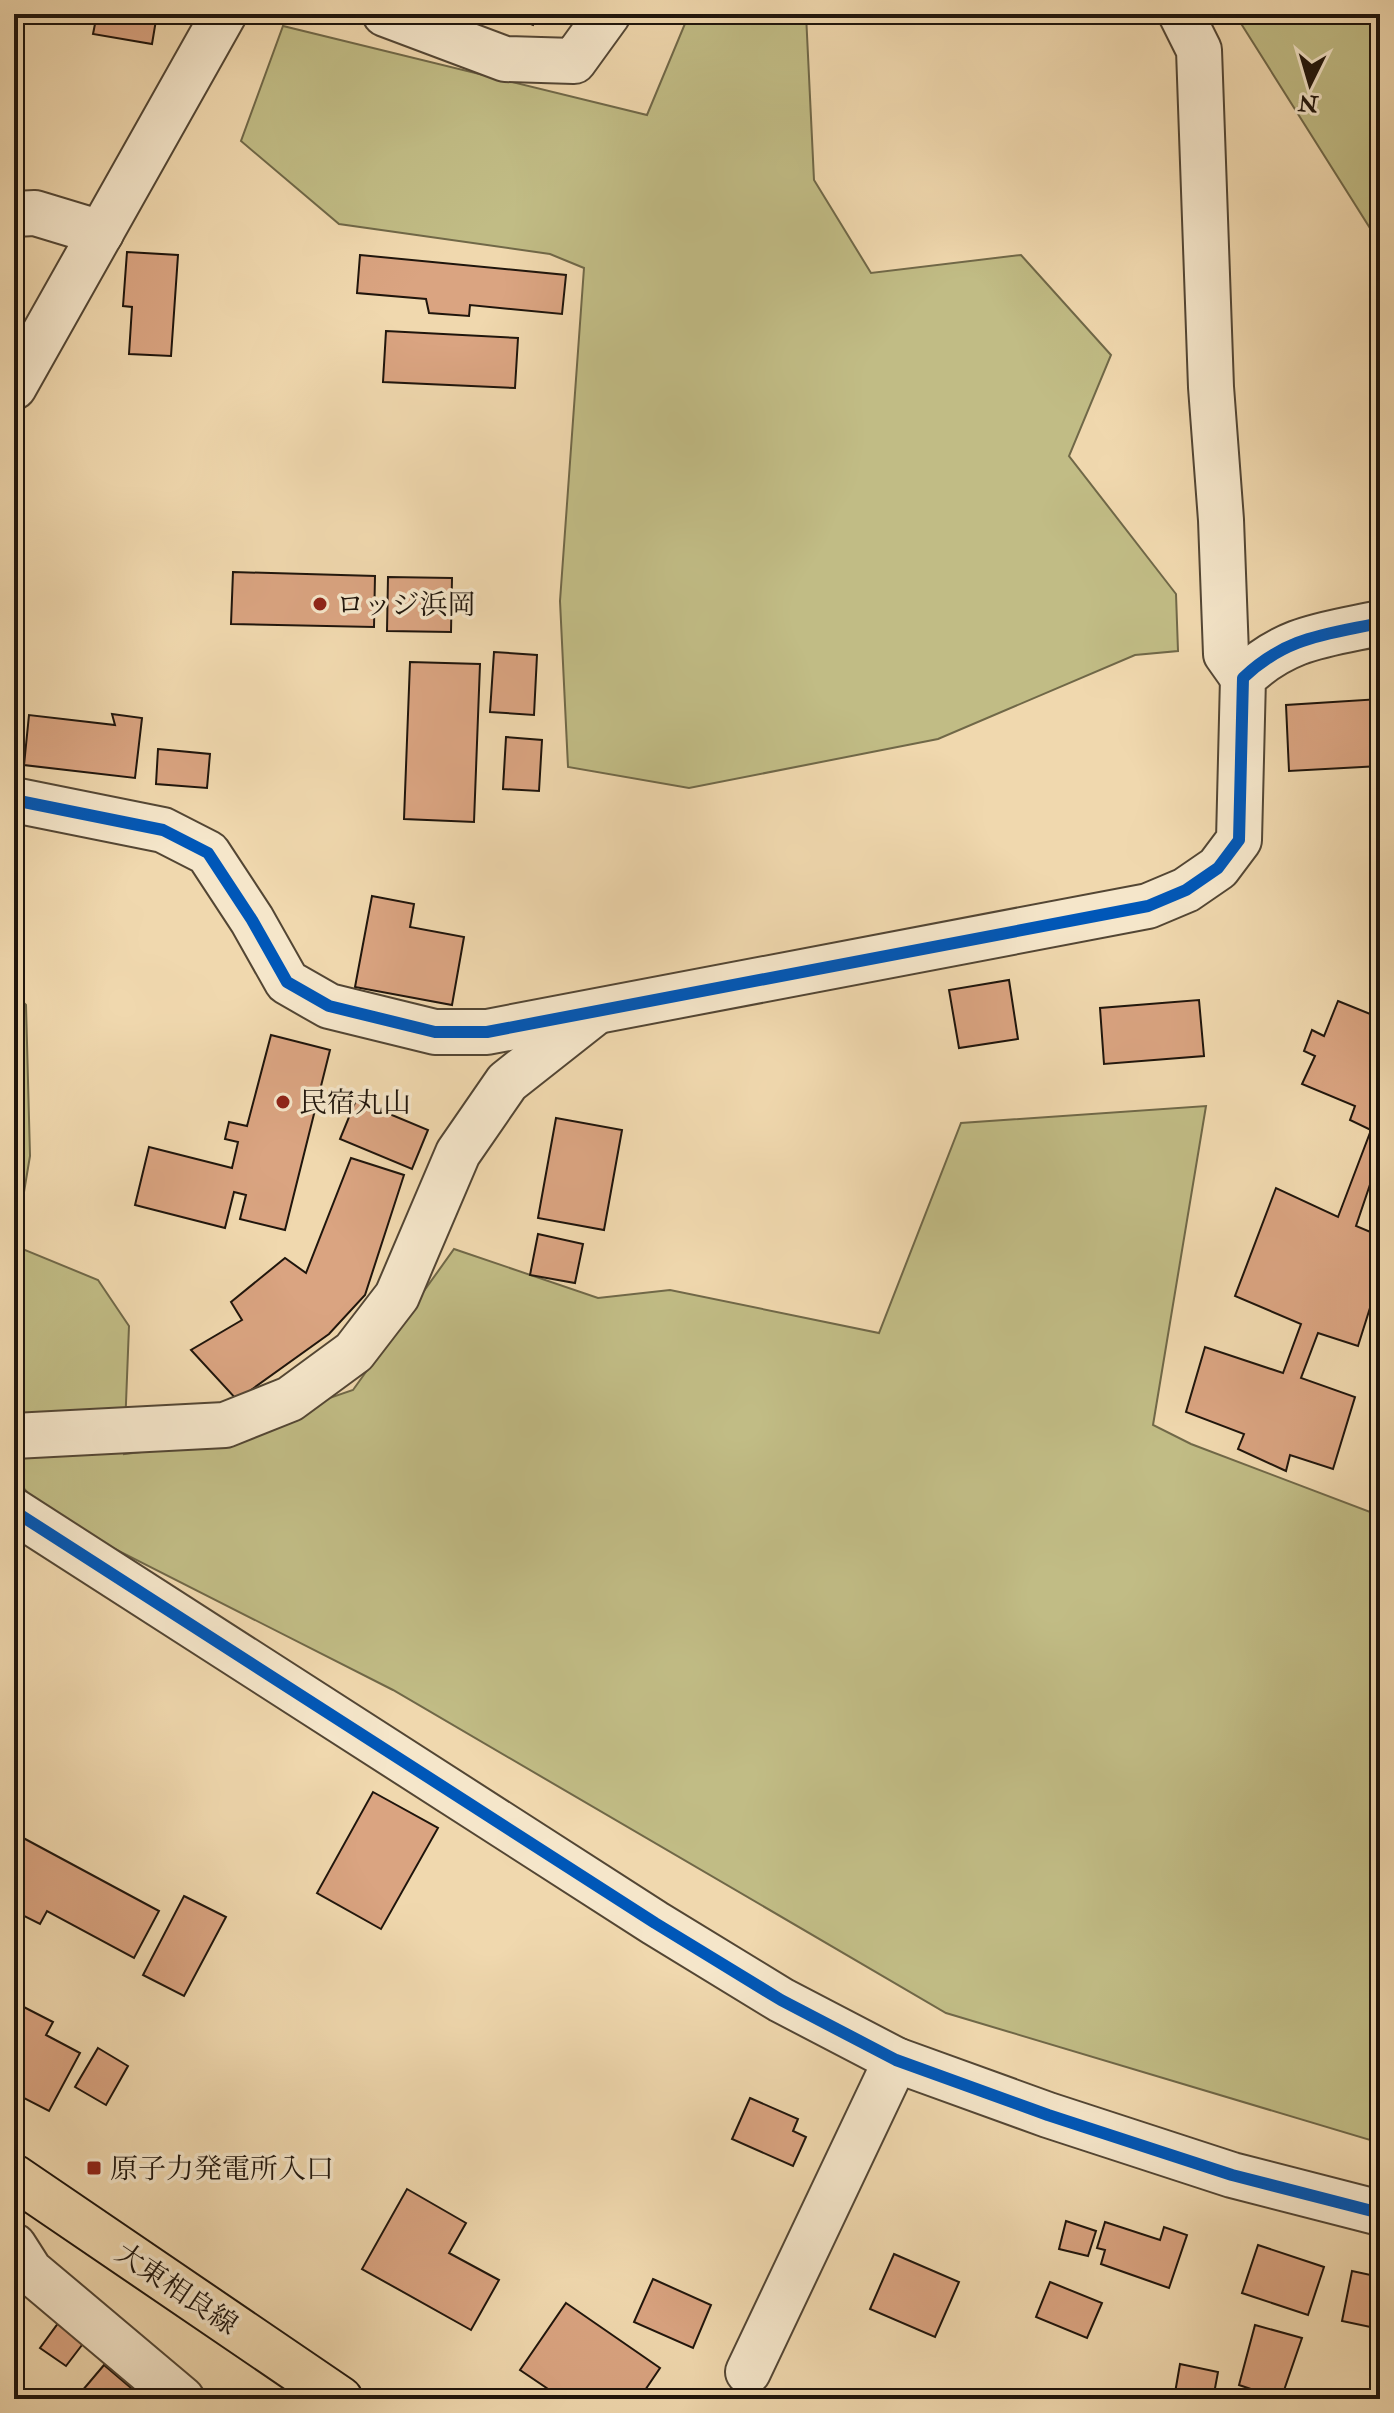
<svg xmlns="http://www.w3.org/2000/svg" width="1394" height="2413" font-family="'IM FELL Double Pica','Noto Serif JP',serif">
<rect width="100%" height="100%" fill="#f0d8ae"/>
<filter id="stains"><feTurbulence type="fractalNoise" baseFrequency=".0025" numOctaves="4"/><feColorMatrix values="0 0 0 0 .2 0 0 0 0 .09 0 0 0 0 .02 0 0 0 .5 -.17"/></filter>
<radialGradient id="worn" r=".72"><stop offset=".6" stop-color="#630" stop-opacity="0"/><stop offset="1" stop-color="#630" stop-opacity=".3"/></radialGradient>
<g fill="#c1bc85" stroke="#706848" stroke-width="2">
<polygon points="689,14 806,14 814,180 871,273 1021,255 1111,355 1069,456 1176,594 1178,651 1135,655 938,739 689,788 568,767 560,601 584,268 550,254 339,224 241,141 283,26 647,115"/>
<polygon points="1235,14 1380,14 1380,244"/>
<polygon points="14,993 26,1005 30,1156 15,1246 98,1280 129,1326 124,1454 190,1446 353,1390 454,1249 598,1298 670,1290 879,1333 961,1123 1206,1106 1153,1425 1191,1444 1370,1512 1380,1486 1380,2143 946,2013 393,1690 46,1514 14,1477"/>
</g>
<g fill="#daa481" stroke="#1f150c" stroke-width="2">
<polygon points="97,14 157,14 152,44 93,34"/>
<polygon points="506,14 536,14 533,25"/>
<polygon points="127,252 178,255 171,356 129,354 132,307 123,306"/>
<polygon points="360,255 566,275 562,314 470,305 469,316 429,313 426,299 357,293"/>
<polygon points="386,331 518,338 515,388 383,382"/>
<polygon points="233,572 375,576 374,627 231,624"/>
<polygon points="388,577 452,578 451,632 387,631"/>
<polygon points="494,652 537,655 534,715 490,712"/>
<polygon points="410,662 480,664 474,822 404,819"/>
<polygon points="1380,699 1380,766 1289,771 1286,705"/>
<polygon points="112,714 142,718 135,778 24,765 29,715 115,725"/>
<polygon points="506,737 542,740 539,791 503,789"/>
<polygon points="158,749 210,754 207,788 156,784"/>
<polygon points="372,896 414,904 410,927 464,937 452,1005 355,987"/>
<polygon points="1009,980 1018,1039 959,1048 949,990"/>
<polygon points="1199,1000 1204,1056 1104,1064 1100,1008"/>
<polygon points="1338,1001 1380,1018 1380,1155 1356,1226 1380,1236 1380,1276 1358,1346 1318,1333 1301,1378 1355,1397 1333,1469 1290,1455 1286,1471 1238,1449 1244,1434 1186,1412 1205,1347 1283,1373 1301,1324 1235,1296 1276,1188 1338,1217 1371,1130 1350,1120 1355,1106 1302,1084 1315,1056 1304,1051 1312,1030 1324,1036"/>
<polygon points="271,1035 330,1050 285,1230 240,1219 246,1195 234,1192 225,1228 135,1205 149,1147 232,1168 238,1142 225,1139 229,1122 247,1126"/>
<polygon points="356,1100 428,1130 412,1169 340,1139"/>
<polygon points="556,1118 622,1130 604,1230 538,1218"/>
<polygon points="351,1158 404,1175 365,1295 329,1334 237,1400 191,1350 242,1320 231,1302 285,1258 306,1273"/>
<polygon points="538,1234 583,1244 575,1283 530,1275"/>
<polygon points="373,1792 438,1828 381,1929 317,1893"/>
<polygon points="14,1833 159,1911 134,1958 47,1911 40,1924 14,1911"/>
<polygon points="184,1896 226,1917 184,1996 143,1975"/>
<polygon points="14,2002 53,2022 46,2035 80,2053 49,2111 14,2093"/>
<polygon points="98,2048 128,2066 106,2105 75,2087"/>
<polygon points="750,2098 798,2119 793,2131 806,2137 793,2166 732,2139"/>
<polygon points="407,2189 466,2223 449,2253 499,2280 471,2330 362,2269"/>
<polygon points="1066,2221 1096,2231 1088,2256 1059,2249"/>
<polygon points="1105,2222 1160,2240 1164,2227 1187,2235 1169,2288 1101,2264 1105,2250 1097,2248"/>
<polygon points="1258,2245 1324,2267 1308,2315 1242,2293"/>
<polygon points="894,2254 959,2282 935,2337 870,2309"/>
<polygon points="1352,2271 1380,2277 1380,2329 1342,2321"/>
<polygon points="653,2279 711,2305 693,2348 634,2322"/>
<polygon points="1050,2282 1102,2303 1087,2338 1036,2317"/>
<polygon points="566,2303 660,2368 639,2399 563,2399 520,2370"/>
<polygon points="59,2322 85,2341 66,2366 40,2348"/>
<polygon points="1255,2325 1302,2338 1281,2399 1239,2385"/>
<polygon points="1180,2364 1218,2372 1213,2399 1175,2393"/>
<polygon points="104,2365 144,2399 91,2399 82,2391"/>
</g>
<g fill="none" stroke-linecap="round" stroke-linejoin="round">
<g stroke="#534634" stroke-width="48">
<g id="minor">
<polyline points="385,14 505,59 574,61 608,14"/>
<polyline points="1181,14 1199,50 1211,387 1221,520 1226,654 1243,678"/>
<polyline points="14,214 35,213 101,233"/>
<polyline points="14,387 224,14"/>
<path d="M 14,800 L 163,830 L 208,853 L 252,920 L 287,982 L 329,1006 L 435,1032 L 487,1032 L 1148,906 L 1186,890 L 1218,868 L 1239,840 L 1243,678 C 1286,637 1324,635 1380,623"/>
<polyline points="14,1436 225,1425 290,1399 354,1352 397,1296 458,1153 507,1082 592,1015"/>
<polyline points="14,1511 655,1923 781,2000 896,2060 1048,2115 1232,2175 1380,2213"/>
<polyline points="14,2246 30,2271 182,2399"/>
<polyline points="748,2372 896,2060"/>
</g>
</g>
<g stroke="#1f150c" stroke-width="48">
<polyline id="major" points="14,2177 340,2399"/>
</g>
<use href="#minor" stroke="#f5e6ca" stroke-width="44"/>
<use href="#major" stroke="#f0d8ae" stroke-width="44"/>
<g stroke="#f5e6ca" stroke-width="17">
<g id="cycleway">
<path d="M 14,800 L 163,830 L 208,853 L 252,920 L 287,982 L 329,1006 L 435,1032 L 487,1032 L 1148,906 L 1186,890 L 1218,868 L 1239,840 L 1243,678 C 1286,637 1324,635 1380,623"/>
<polyline points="14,1511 655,1923 781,2000 896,2060 1048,2115 1232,2175 1380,2213"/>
</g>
</g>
<use href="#cycleway" stroke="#0057b8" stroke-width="12"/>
</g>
<g fill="#8f2418" stroke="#f5e6ca" stroke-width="3">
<circle cx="320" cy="604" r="8"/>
<circle cx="283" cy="1102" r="8"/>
<rect x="86" y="2160" width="16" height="16" rx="4"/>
</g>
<g text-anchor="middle" stroke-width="7" stroke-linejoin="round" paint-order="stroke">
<g font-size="28" fill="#1f150c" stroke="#f5e6ca" text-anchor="start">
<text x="336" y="614">ロッジ浜岡</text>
<text x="299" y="1112">民宿丸山</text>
<text x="110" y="2178">原子力発電所入口</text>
</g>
<g font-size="28" fill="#1f150c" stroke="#f5e6ca">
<text transform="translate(177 2288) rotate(34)" y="10">大東相良線</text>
</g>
</g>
<rect width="1394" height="2413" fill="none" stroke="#f0d8ae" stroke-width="48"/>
<rect x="16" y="16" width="1362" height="2381" fill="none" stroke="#1f150c" stroke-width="4"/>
<rect x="24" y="24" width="1346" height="2365" fill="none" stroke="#1f150c" stroke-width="2"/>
<g transform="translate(1310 84) rotate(185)" stroke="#f5e6ca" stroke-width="6" paint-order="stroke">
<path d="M0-6L14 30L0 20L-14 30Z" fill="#1f150c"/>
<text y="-12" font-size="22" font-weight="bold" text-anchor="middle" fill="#1f150c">N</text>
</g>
<rect width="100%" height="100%" filter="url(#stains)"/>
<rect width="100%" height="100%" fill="url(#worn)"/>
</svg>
